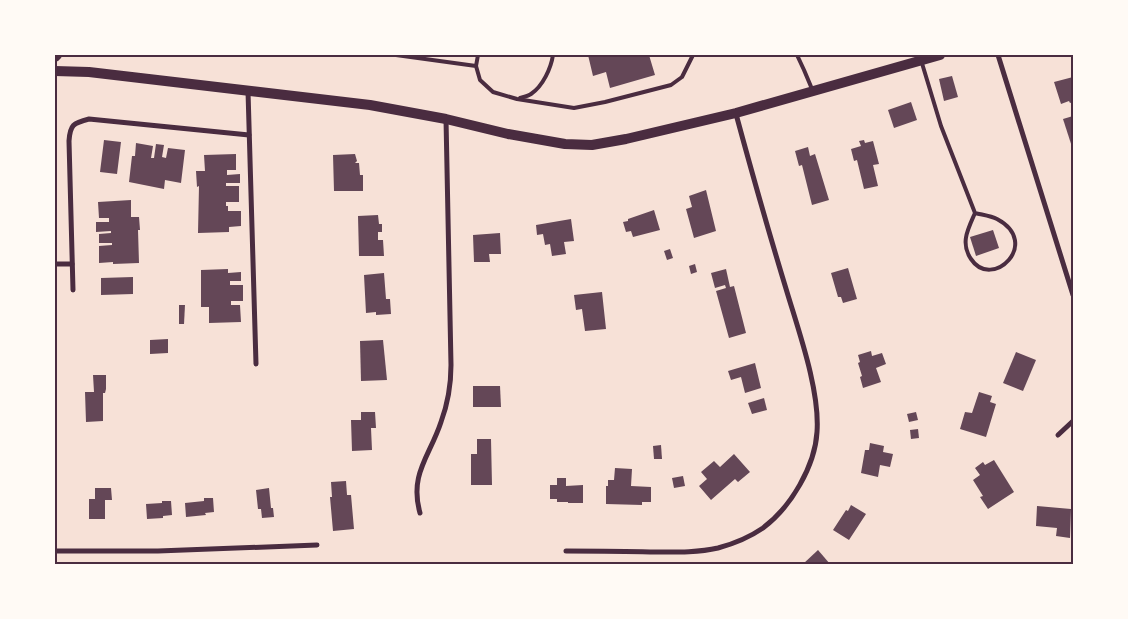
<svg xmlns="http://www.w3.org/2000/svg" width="1128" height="619" font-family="'Asap Condensed',sans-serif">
<rect width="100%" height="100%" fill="#f7e1d7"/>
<g fill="#644757">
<polygon points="588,55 649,55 655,75 610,88 606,72 593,76"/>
<polygon points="952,76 958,97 944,101 939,79"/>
<polygon points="1073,77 1073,102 1070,103 1069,101 1061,104 1054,82"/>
<polygon points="911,102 917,120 894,128 888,110"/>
<polygon points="1073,116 1073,150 1063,119"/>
<polygon points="104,140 121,142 117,174 100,172"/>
<polygon points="864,140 865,143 873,141 879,164 873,165 878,186 864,189 857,160 854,161 851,149 861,146 859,141"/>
<polygon points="136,143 153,146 151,158 154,158 156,144 164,145 162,157 166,158 168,148 185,150 181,183 165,180 164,189 129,182 132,156 135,156"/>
<polygon points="808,147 810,156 815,154 829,200 812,205 802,165 799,166 795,151"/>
<polygon points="236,154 236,170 227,170 227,175 240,174 240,183 226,183 226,186 239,186 239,202 226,202 226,206 228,206 228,211 241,211 241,226 229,227 229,232 198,233 199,186 197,187 196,171 205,171 204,155"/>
<polygon points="355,154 357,161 355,163 359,163 360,175 363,175 363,191 334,191 333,155"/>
<polygon points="706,190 716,231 694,238 686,209 692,207 689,196"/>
<polygon points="131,200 131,217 139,217 140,230 138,230 139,263 113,264 113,262 99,263 99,246 112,245 112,243 99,243 99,234 111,233 111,231 96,232 96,222 109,222 109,218 99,218 98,202"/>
<polygon points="654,210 660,230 633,237 631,231 626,232 623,222 628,221 628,219"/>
<polygon points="378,215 379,224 382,224 382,232 378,232 378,240 383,240 384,256 359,256 358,216"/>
<polygon points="571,219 574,241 564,242 566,254 552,256 550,244 545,245 543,234 537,235 536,225"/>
<polygon points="993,230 999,248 976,256 970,237"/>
<polygon points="500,233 501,254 489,254 490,262 474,262 473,235"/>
<polygon points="670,249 673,258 667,260 664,251"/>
<polygon points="695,264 697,272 691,274 689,266"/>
<polygon points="848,268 857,299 843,303 841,297 838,297 831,273"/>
<polygon points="228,269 228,273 241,272 241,281 230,281 230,285 243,285 243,301 231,301 231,305 240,305 241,322 209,323 209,307 201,307 201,270"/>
<polygon points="726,269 730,287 734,286 746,333 729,338 716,291 726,288 725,285 715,288 711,273"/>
<polygon points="384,273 386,299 390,299 391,314 376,315 376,312 366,313 364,275"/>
<polygon points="133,277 133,294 101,295 101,278"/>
<polygon points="602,292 606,329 585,331 582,309 576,310 574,295"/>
<polygon points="179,305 185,305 184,324 179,324"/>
<polygon points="168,339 168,353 150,354 150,340"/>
<polygon points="383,340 387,380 361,381 360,341"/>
<polygon points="871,351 872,356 882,353 886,364 876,368 881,382 863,388 860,377 862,376 858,363 860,362 858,355"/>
<polygon points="1016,352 1036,360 1023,391 1003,383"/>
<polygon points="755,363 761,388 745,393 741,377 731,380 728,371"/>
<polygon points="93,375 106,375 106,389 105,393 103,393 103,421 86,422 85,392 94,392"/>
<polygon points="473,386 500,386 501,407 473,407"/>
<polygon points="979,392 992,396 990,402 996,404 986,437 960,429 965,412 972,413"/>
<polygon points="764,398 767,410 752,414 748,403"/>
<polygon points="361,412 375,412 376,428 371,428 372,450 352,451 351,420 361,420"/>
<polygon points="916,412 918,420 909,422 907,414"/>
<polygon points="918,429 919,438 911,439 910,430"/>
<polygon points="477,439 491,439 492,485 471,485 471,454 477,454"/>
<polygon points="870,443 884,446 883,452 893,454 890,467 880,465 878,477 861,473 865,450 869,450"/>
<polygon points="661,445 662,459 654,459 653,446"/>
<polygon points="734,454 750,472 738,482 735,479 711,500 699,486 707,479 701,472 714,461 720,467"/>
<polygon points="994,460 1014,492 988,509 980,497 983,496 973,480 980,475 975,468 983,462 985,465"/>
<polygon points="615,468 632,469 631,486 651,487 651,502 642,502 642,505 606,504 606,486 608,486 608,480 614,480"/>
<polygon points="683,476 685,486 674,488 672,478"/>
<polygon points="557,478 566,478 566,486 583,485 583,503 568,503 568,502 557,502 557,499 550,499 550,485 557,485"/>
<polygon points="346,481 347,495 351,495 354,529 333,531 330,497 332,497 331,482"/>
<polygon points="95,488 111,488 112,500 105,500 105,519 89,519 89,499 95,499"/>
<polygon points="269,488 271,508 273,508 274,517 262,518 261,509 258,509 256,490"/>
<polygon points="204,498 213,498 214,512 205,513 206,515 186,517 185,503 204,501"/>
<polygon points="162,501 171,501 172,515 163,516 163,518 147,519 146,504 162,503"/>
<polygon points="851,505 866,514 849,540 833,530 846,510 848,511"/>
<polygon points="1037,506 1071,509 1070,538 1056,536 1057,528 1036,526"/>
<polygon points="818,550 830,564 803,564"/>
</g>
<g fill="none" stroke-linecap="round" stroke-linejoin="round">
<g stroke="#4a2c40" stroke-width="4">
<polyline points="396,55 476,66 480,80 493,92 517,99 574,108 605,102 671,85 682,77 693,55"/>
<polyline points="797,55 804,70 812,89"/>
<path d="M 921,60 L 941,126 L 975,213 C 968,229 960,243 971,259 C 992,291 1042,243 997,219 C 991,216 983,215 975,213"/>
<polyline points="476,66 478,55"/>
<path d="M 520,98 C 523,97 528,96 531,94 C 543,86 551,68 553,55"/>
</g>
<g stroke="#4a2c40" stroke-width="5">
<polyline points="998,55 1073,295"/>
<polyline points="248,91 256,364"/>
<polyline points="55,264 72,264"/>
<path d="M 73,290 L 69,141 C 70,125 73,123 89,119 L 249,135"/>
<polyline points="1058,435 1073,421"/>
<path d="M 420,513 C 409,474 430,456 441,422 C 448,403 451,385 451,365 L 446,119"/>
<polyline points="55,551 158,551 317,545"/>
<path d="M 566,551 C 594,551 622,551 650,552 C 672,552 696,553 718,548 C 733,544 750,537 763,528 C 791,507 815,466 817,432 C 820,391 799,332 787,292 C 769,233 752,173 736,114"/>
</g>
<g stroke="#4a2c40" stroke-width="10">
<polyline points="55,57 57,55"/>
<polyline points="55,71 89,72 370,105 446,119 508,134 565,144 592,145 626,139 736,113 940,55"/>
</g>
</g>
<rect width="1128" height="619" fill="none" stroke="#fffaf5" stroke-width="112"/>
<rect x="56" y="56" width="1016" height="507" fill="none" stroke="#4a2c40" stroke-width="2"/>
</svg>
